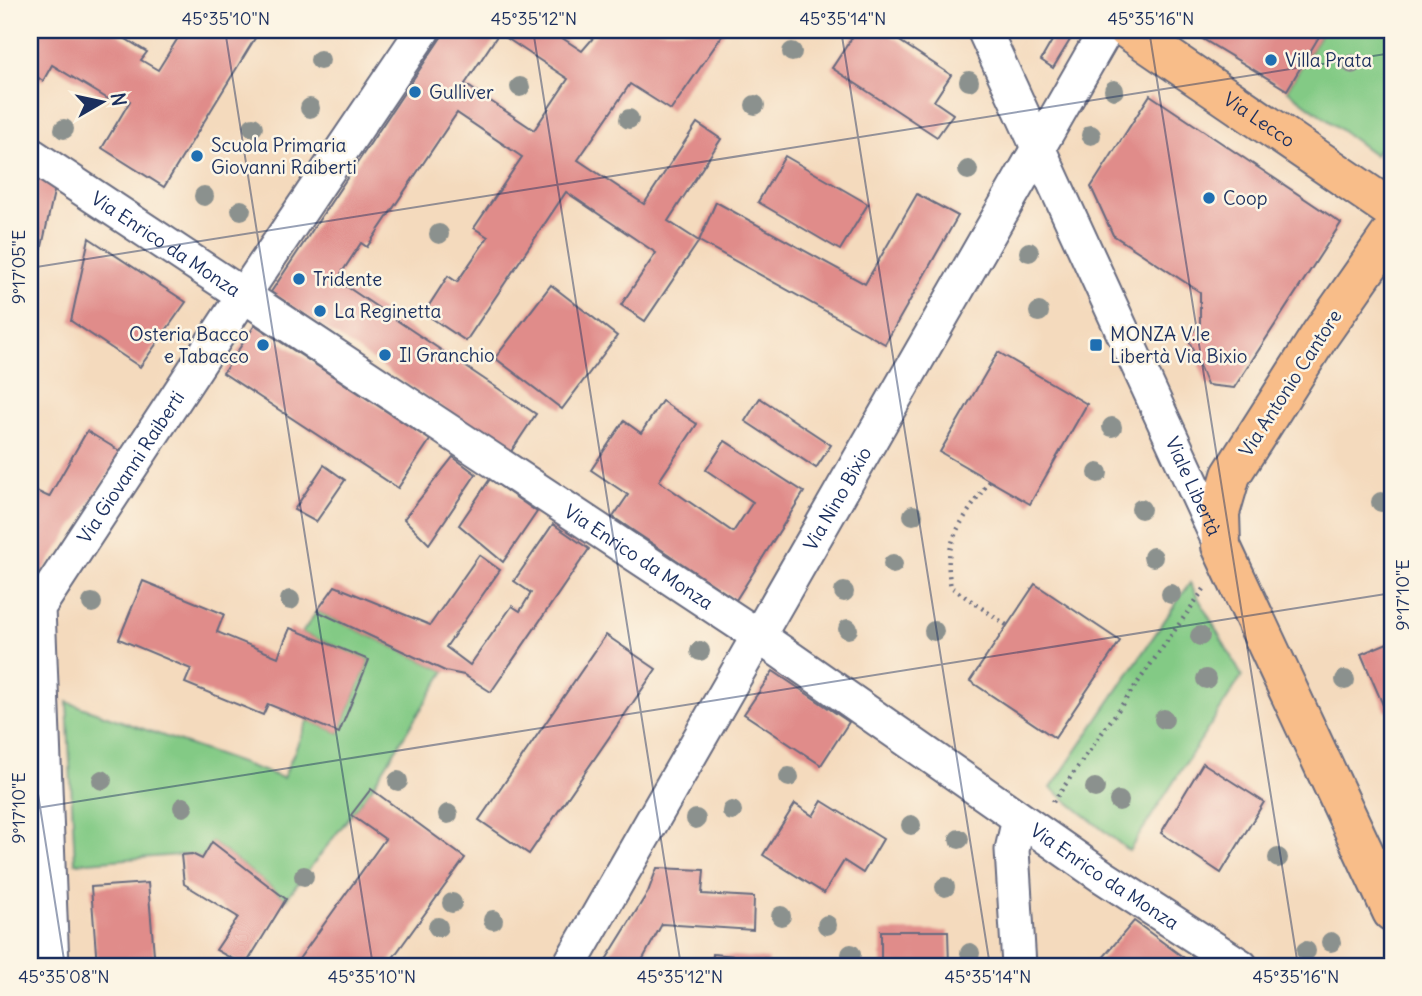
<svg xmlns="http://www.w3.org/2000/svg" width="1422" height="996" font-family="Delius,sans-serif">
<rect width="100%" height="100%" fill="#fcf5e5"/>
<filter id="ink" filterUnits="userSpaceOnUse"><feTurbulence type="fractalNoise" baseFrequency=".0143" numOctaves="2"/><feDisplacementMap in="SourceGraphic" scale="14" xChannelSelector="R" yChannelSelector="G"/><feConvolveMatrix kernelMatrix="1 2 1 2 8 2 1 2 1" color-interpolation-filters="sRGB"/></filter>
<filter id="wash" filterUnits="userSpaceOnUse"><feTurbulence type="fractalNoise" baseFrequency=".00686" numOctaves="4" result="noise"/><feDisplacementMap in="SourceGraphic" scale="28" xChannelSelector="R" yChannelSelector="G"/><feGaussianBlur stdDeviation="1.57" result="paint"/><feColorMatrix in="noise" values="0 0 0 0 0 0 0 0 0 0 0 0 0 0 0 0 0 1.4 0 .05"/><feComposite in="paint" operator="in"/></filter>
<g filter="url(#wash)">
<rect width="100%" height="100%" fill="#f4dabd"/>
<g fill="#83ca85" stroke="#4f7c72" stroke-width="2">
<polygon points="1323,30 1392,30 1392,129 1375,155 1287,90"/>
<polygon points="1190,583 1242,676 1129,851 1051,788"/>
<polygon points="317,611 445,671 371,789 286,899 212,842 202,859 192,854 75,863 67,702 283,778 308,720 339,733 369,660 302,633"/>
</g>
<g id="blocks">
<g fill="#e08c8a" fill-rule="evenodd">
<polygon points="30,30 111,30 147,52 141,60 158,70 183,30 260,30 164,187 102,148 130,101 118,94 113,102 52,65 43,81 30,72"/>
<path d="M 446,30 L 550,30 L 582,51 L 600,30 L 726,30 L 671,110 L 630,84 L 578,160 L 644,204 L 697,123 L 721,139 L 668,221 L 699,241 L 716,202 L 865,284 L 917,194 L 958,216 L 885,344 L 699,241 L 645,321 L 621,305 L 656,253 L 566,192 L 466,341 L 424,313 L 448,276 L 457,282 L 488,237 L 474,228 L 522,157 L 457,113 L 367,247 L 361,243 L 337,280 L 536,414 L 510,453 L 271,292 ZM 499,33 L 568,79 L 534,130 L 465,84 Z"/>
<polygon points="857,30 883,30 951,75 934,101 953,114 937,137 832,68"/>
<polygon points="1188,30 1323,30 1287,90"/>
<polygon points="1057,32 1070,40 1053,68 1041,60"/>
<polygon points="1150,95 1341,223 1234,388 1207,385 1188,338 1200,323 1200,292 1113,235 1091,187"/>
<polygon points="785,156 868,204 840,250 758,202"/>
<polygon points="30,169 55,187 31,297 30,297"/>
<polygon points="89,238 186,302 140,367 71,321"/>
<polygon points="551,285 617,336 562,409 495,358"/>
<polygon points="255,325 430,440 398,488 223,373"/>
<polygon points="998,352 1087,404 1030,504 940,452"/>
<polygon points="760,398 831,445 816,468 745,421"/>
<polygon points="662,401 697,424 659,481 733,532 753,502 706,470 725,441 804,492 736,600 613,517 628,495 591,470 624,421 641,433"/>
<polygon points="87,431 123,453 33,586 30,585 30,488 49,497"/>
<polygon points="453,457 476,474 429,544 404,519"/>
<polygon points="324,465 345,480 316,522 294,510"/>
<polygon points="490,479 537,512 503,562 459,525"/>
<polygon points="553,524 589,549 491,692 464,675 445,671 317,611 335,586 430,625 479,555 500,570 446,647 470,665 512,606 520,611 531,593 514,581"/>
<polygon points="143,581 224,614 217,632 278,657 290,628 369,660 339,733 268,704 263,715 185,683 191,669 119,639"/>
<polygon points="1035,584 1120,641 1055,738 970,681"/>
<polygon points="606,635 656,669 529,854 479,820"/>
<polygon points="1392,641 1392,709 1386,712 1361,654"/>
<polygon points="773,671 849,722 821,765 744,714"/>
<polygon points="1203,763 1264,802 1221,873 1161,833"/>
<polygon points="371,789 465,858 387,966 294,966 385,839 351,815"/>
<polygon points="822,801 883,839 863,873 844,861 824,893 763,855 795,804 813,816"/>
<polygon points="212,842 286,899 245,966 216,950 238,917 184,884 181,855 192,854 202,859"/>
<polygon points="657,868 704,870 702,894 754,897 753,930 662,924 639,966 602,966 648,892"/>
<polygon points="148,883 155,966 97,966 91,887"/>
<polygon points="1134,921 1195,966 1096,966"/>
<polygon points="881,931 948,931 949,966 881,966"/>
<polygon points="713,954 769,959 768,966 712,966"/>
</g>
</g>
</g>
<g filter="url(#ink)">
<use href="#blocks" fill-opacity="0" stroke="#676b7f" stroke-width="2"/>
<g fill="none" stroke-linecap="round" stroke-linejoin="round">
<g stroke="#676b7f" stroke-width="37">
<g id="minor">
<path id="s1" d="M 984,30 L 1221,546"/>
<path id="s2" d="M 30,154 L 757,635 L 1102,876 L 1241,966"/>
<path id="s3" d="M 52,966 L 38,608 L 243,296 L 423,30"/>
<path id="s4" d="M 569,966 L 1106,30"/>
<polyline points="1019,966 1012,850 1019,819"/>
</g>
</g>
<g stroke="#676b7f" stroke-width="42">
<g id="major">
<path id="s5" d="M 1128,30 L 1392,210"/>
<polyline points="1392,232 1320,335 1231,475 1220,513 1221,546 1392,912"/>
</g>
</g>
<g stroke="#676b7f" stroke-width="4.5" stroke-dasharray="2 5" stroke-linecap="butt">
<path d="M 989,481 C 965,519 941,538 951,587 L 1008,626"/>
<polyline points="1053,802 1204,589"/>
</g>
<use href="#minor" stroke="#fff" stroke-width="33"/>
<use href="#major" stroke="#f8bd89" stroke-width="38"/>
</g>
<g fill="#8b918e">
<circle cx="792" cy="52" r="10"/>
<circle cx="320" cy="60" r="10"/>
<circle cx="1352" cy="64" r="10"/>
<circle cx="969" cy="81" r="10"/>
<circle cx="520" cy="87" r="10"/>
<circle cx="1114" cy="90" r="10"/>
<circle cx="755" cy="105" r="10"/>
<circle cx="310" cy="108" r="10"/>
<circle cx="629" cy="119" r="10"/>
<circle cx="253" cy="127" r="10"/>
<circle cx="64" cy="129" r="10"/>
<circle cx="1091" cy="135" r="10"/>
<circle cx="968" cy="170" r="10"/>
<circle cx="204" cy="196" r="10"/>
<circle cx="241" cy="210" r="10"/>
<circle cx="439" cy="234" r="10"/>
<circle cx="1029" cy="252" r="10"/>
<circle cx="1039" cy="312" r="10"/>
<circle cx="1112" cy="427" r="10"/>
<circle cx="1098" cy="473" r="10"/>
<circle cx="1381" cy="502" r="10"/>
<circle cx="1141" cy="509" r="10"/>
<circle cx="913" cy="515" r="10"/>
<circle cx="1153" cy="557" r="10"/>
<circle cx="893" cy="564" r="10"/>
<circle cx="844" cy="592" r="10"/>
<circle cx="1171" cy="594" r="10"/>
<circle cx="290" cy="600" r="10"/>
<circle cx="92" cy="603" r="10"/>
<circle cx="848" cy="629" r="10"/>
<circle cx="934" cy="631" r="10"/>
<circle cx="1200" cy="636" r="10"/>
<circle cx="700" cy="651" r="10"/>
<circle cx="1206" cy="679" r="10"/>
<circle cx="1345" cy="680" r="10"/>
<circle cx="1164" cy="719" r="10"/>
<circle cx="789" cy="777" r="10"/>
<circle cx="102" cy="780" r="10"/>
<circle cx="398" cy="781" r="10"/>
<circle cx="1095" cy="788" r="10"/>
<circle cx="1119" cy="801" r="10"/>
<circle cx="183" cy="807" r="10"/>
<circle cx="732" cy="811" r="10"/>
<circle cx="448" cy="814" r="10"/>
<circle cx="696" cy="819" r="10"/>
<circle cx="911" cy="825" r="10"/>
<circle cx="959" cy="839" r="10"/>
<circle cx="1278" cy="858" r="10"/>
<circle cx="304" cy="876" r="10"/>
<circle cx="945" cy="887" r="10"/>
<circle cx="452" cy="903" r="10"/>
<circle cx="781" cy="916" r="10"/>
<circle cx="493" cy="920" r="10"/>
<circle cx="827" cy="925" r="10"/>
<circle cx="438" cy="927" r="10"/>
<circle cx="1331" cy="942" r="10"/>
<circle cx="1306" cy="951" r="10"/>
<circle cx="970" cy="953" r="10"/>
<circle cx="851" cy="954" r="10"/>
</g>
</g>
<path fill="none" stroke="#1b2f5e" stroke-width="2" stroke-opacity="0.45" d="M 225,30 L 373,966M 533,30 L 681,966M 841,30 L 990,966M 1149,30 L 1298,966M 30,268 L 1392,53M 30,743 L 65,966M 30,809 L 1392,593"/>
<g fill="#1f6fb2" stroke="#fcf5e5" stroke-width="2.5">
<circle cx="1271" cy="60" r="7"/>
<circle cx="415" cy="92" r="7"/>
<circle cx="197" cy="156" r="7"/>
<circle cx="1209" cy="198" r="7"/>
<circle cx="299" cy="279" r="7"/>
<circle cx="320" cy="311" r="7"/>
<circle cx="263" cy="345" r="7"/>
<rect x="1089" y="338" width="14" height="14" rx="3.5"/>
<circle cx="385" cy="355" r="7"/>
</g>
<g text-anchor="middle" stroke-width="5" stroke-linejoin="round" paint-order="stroke">
<g font-size="19" fill="#1b2f5e" stroke="#fcf5e5" text-anchor="start">
<text x="1285" y="67">Villa Prata</text>
<text x="429" y="99">Gulliver</text>
<text x="211" y="152">Scuola Primaria<tspan x="211" dy="22">Giovanni Raiberti</tspan></text>
<text x="1223" y="205">Coop</text>
<text x="313" y="286">Tridente</text>
<text x="334" y="318">La Reginetta</text>
<text x="249" y="341" text-anchor="end">Osteria Bacco<tspan x="249" dy="22">e Tabacco</tspan></text>
<text x="1110" y="341">MONZA V.le<tspan x="1110" dy="22">Libertà Via Bixio</tspan></text>
<text x="399" y="362">Il Granchio</text>
</g>
<g font-size="19" fill="#1b2f5e" stroke="#fcf5e5">
<text dy="7" stroke="none"><textPath href="#s5" startOffset="159">Via Lecco</textPath></text>
<text dy="7" stroke="none"><textPath href="#s2" startOffset="163">Via Enrico da Monza</textPath></text>
<text transform="translate(1290 383) rotate(-57)" y="7">Via Antonio Cantore</text>
<text dy="7" stroke="none"><textPath href="#s3" startOffset="527">Via Giovanni Raiberti</textPath></text>
<text dy="7" stroke="none"><textPath href="#s1" startOffset="502">Viale Libertà</textPath></text>
<text dy="7" stroke="none"><textPath href="#s4" startOffset="539">Via Nino Bixio</textPath></text>
<text dy="7" stroke="none"><textPath href="#s2" startOffset="730">Via Enrico da Monza</textPath></text>
<text dy="7" stroke="none"><textPath href="#s2" startOffset="1295">Via Enrico da Monza</textPath></text>
</g>
</g>
<rect width="1422" height="996" fill="none" stroke="#fcf5e5" stroke-width="77"/>
<g transform="translate(102 102) rotate(81)" stroke="#fcf5e5" stroke-width="5" paint-order="stroke">
<path d="M0-5L12 26L0 18L-12 26Z" fill="#1b2f5e"/>
<text y="-10" font-size="19" font-weight="bold" text-anchor="middle" fill="#1b2f5e">N</text>
</g>
<rect x="38" y="38" width="1346" height="920" fill="none" stroke="#1b2f5e" stroke-width="2.5"/>
<g font-size="18" text-anchor="middle" fill="#1b2f5e">
<text x="226" y="25">45°35'10"N</text>
<text x="534" y="25">45°35'12"N</text>
<text x="843" y="25">45°35'14"N</text>
<text x="1151" y="25">45°35'16"N</text>
<text transform="translate(19 267) rotate(-90)" y="6">9°17'05"E</text>
<text transform="translate(1403 595) rotate(-90)" y="6">9°17'10"E</text>
<text transform="translate(19 808) rotate(-90)" y="6">9°17'10"E</text>
<text x="64" y="983">45°35'08"N</text>
<text x="372" y="983">45°35'10"N</text>
<text x="680" y="983">45°35'12"N</text>
<text x="988" y="983">45°35'14"N</text>
<text x="1296" y="983">45°35'16"N</text>
</g>
</svg>
